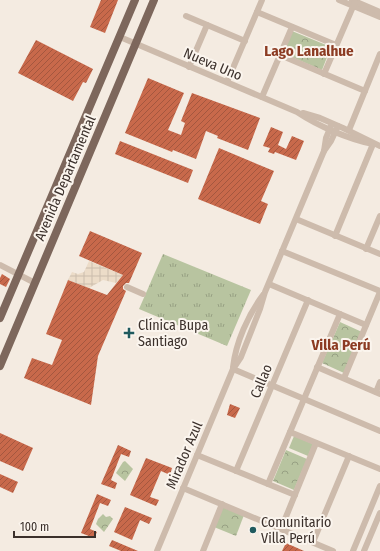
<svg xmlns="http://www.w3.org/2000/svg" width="380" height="551" font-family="'Fira Sans Condensed',sans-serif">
<defs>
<pattern id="grass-tufts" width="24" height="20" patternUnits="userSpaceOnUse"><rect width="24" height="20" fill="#b8c4a0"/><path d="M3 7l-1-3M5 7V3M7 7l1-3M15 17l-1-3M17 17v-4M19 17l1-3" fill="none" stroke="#97a083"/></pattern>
<pattern id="forest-crowns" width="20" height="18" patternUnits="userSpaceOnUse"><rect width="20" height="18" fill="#b8c4a0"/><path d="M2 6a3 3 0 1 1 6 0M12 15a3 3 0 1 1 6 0" fill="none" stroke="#97a083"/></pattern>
<pattern id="plaza-grid" width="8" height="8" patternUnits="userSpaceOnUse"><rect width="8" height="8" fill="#ecdcc8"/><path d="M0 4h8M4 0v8" fill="none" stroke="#cbbdac"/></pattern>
<pattern id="building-hatch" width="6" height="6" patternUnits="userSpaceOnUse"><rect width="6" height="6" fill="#c8694b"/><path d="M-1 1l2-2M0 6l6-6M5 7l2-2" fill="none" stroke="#a4573f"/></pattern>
</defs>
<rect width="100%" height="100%" fill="#f4ebe1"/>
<polygon fill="url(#grass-tufts)" points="163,254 251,290 227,346 139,309"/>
<g fill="url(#forest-crowns)">
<polygon points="292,31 331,47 322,70 282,53"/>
<polygon points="340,322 362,332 344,373 322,363"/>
<polygon points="286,450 307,459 294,490 273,481"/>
<polygon points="125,461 133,469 125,481 116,473 123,462"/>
<polygon points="222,506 244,515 236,536 214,527"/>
<polygon points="103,514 106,517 110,516 113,519 104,532 96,524 98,519"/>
</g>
<polygon fill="#b8c4a0" points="294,436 313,444 308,456 289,448"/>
<polygon fill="url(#plaza-grid)" points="89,261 123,275 116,283 103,280 89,288 68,280 72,272 78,274 84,272"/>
<g fill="url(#building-hatch)">
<polygon points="101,0 118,0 105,33 90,27"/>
<polygon points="36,40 93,69 86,83 83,82 73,101 18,73"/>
<polygon points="148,78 184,93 168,130 181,135 185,123 181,121 192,93 260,118 248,150 217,138 218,136 206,131 196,159 173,150 172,152 125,133"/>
<polygon points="271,127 283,132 278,145 286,149 292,136 304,141 296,160 275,152 274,154 268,152 270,148 263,146"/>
<polygon points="120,141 193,170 188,183 115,154"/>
<polygon points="219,148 274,171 261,201 268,204 260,224 198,199"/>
<polygon points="90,231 142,253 129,283 126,283 123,286 123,289 126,291 98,356 91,405 24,378 32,358 52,365 62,340 46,334 68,280 107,295 123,275 79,256"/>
<polygon points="2,274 10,279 6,287 0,284 0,278"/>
<polygon points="230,404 240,408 235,418 227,415"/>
<polygon points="0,433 33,448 23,471 0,461"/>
<polygon points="118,445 131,451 129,457 121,454 111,480 117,483 115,489 101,484"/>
<polygon points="146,458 172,468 170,475 161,471 150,497 159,500 156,506 130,495"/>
<polygon points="0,474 18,482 13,493 0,487"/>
<polygon points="97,494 111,500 108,506 100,503 90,529 97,532 94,538 81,533"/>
<polygon points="125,507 152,518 149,524 140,520 132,540 114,532"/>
<polygon points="112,540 138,551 121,551 109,546"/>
<polygon points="286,543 304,551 282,551"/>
</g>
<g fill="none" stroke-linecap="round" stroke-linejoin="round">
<g stroke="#cdbbac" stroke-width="6">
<polyline points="339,0 380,17"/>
<polyline points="352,0 380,12"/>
<polyline points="257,12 336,45"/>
<polyline points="186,16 245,41"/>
<path d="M 120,37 L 297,112 C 318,126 348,139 373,144"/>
<polyline points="280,55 365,91"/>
<polyline points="189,67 207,25"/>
<polyline points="324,74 355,2"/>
<polyline points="227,82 262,0"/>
<polyline points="262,97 292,27"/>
<polyline points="303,113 320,118 343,128 380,146"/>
<polyline points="349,130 380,54"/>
<polyline points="324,151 326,138 331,126"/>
<polyline points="296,219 380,254"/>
<polyline points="335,236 373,144"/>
<polyline points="366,249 380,216"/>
<polyline points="282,251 380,291"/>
<polyline points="0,265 35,283"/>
<polyline points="269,284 366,325"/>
<polyline points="127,287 143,294"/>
<path d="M 233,367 C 236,342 248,315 263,295"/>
<polyline points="317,367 380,394"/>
<polyline points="233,369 380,431"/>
<polyline points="344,378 380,292"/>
<polyline points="376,392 380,382"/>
<polyline points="290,432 380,469"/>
<polyline points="197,455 295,495"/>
<polyline points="236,471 308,300"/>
<polyline points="268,484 340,314"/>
<polyline points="183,488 333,551"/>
<polyline points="281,529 316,443"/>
<polyline points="313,542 349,456"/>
<polyline points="157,551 233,369 241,357 260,309 265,292 324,151 331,141 338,126"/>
<polyline points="203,551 222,504"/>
<polyline points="353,551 380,486"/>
<polyline points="364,551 380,513"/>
</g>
<g stroke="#7d675c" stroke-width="8">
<polyline points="0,318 135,0"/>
<polyline points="0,366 154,0"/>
</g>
</g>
<g fill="#1f5a5e" stroke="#fbf5ee" stroke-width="1.5">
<path d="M127 327h4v4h4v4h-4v4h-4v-4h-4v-4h4z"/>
<circle cx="253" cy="530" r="4"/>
</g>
<g text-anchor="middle" stroke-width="4" stroke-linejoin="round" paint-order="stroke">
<g font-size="14" fill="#3b302b" stroke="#fbf5ee">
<text transform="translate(213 64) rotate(23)" y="5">Nueva Uno</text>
<text transform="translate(65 178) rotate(-67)" y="5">Avenida Departamental</text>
<text transform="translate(261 381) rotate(-67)" y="5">Callao</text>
<text transform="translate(184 455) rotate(-67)" y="5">Mirador Azul</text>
</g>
<g font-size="14" fill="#3b302b" stroke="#fbf5ee" text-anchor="start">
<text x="138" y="330">Clínica Bupa<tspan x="138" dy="16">Santiago</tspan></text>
<text x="261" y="527">Comunitario<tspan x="261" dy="16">Villa Perú</tspan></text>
</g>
<g font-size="15" font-weight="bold" fill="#8c3b22" stroke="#fbf5ee">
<text x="309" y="56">Lago Lanalhue</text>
<text x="341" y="350">Villa Perú</text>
</g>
</g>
<path d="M14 531v6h81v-6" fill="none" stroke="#3b302b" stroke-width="2"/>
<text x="20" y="531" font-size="12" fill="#3b302b" stroke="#fbf5ee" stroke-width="3" paint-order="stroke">100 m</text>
</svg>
